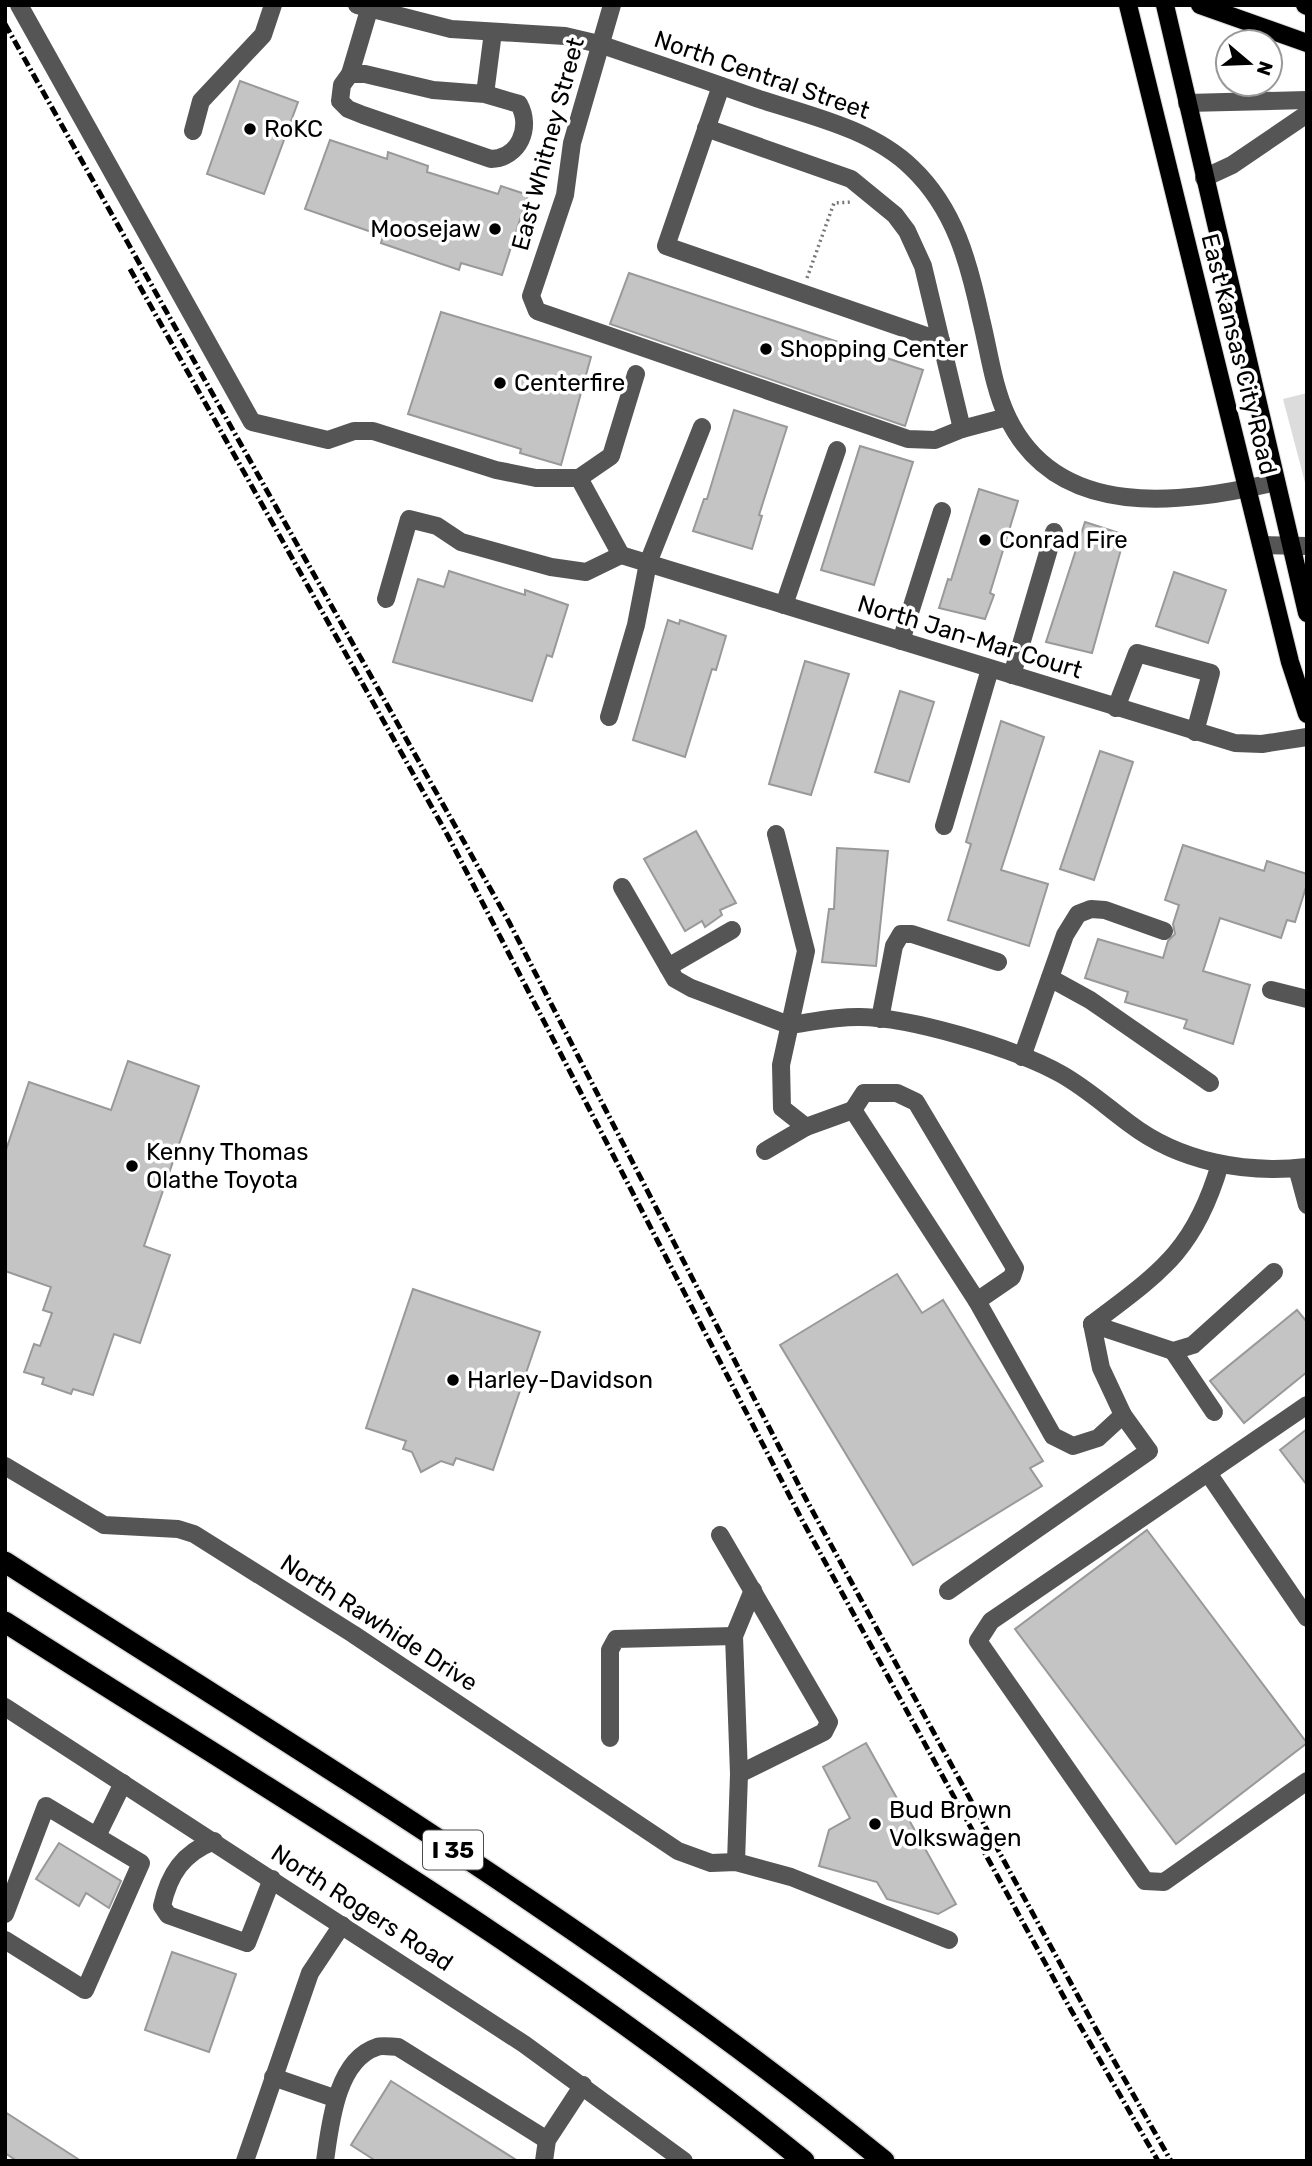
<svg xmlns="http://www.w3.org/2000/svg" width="1312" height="2166" font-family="Rubik,sans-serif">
<rect width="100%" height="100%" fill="#fff"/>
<polygon fill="#dcdcdc" points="1307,393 1307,490 1283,399"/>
<g fill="#c4c4c4" stroke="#999" stroke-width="2">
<polygon points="240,81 298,102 264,194 207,174"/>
<polygon points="330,140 387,159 388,152 428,166 427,172 498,194 501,186 528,195 502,275 461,263 459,270 381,243 383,236 305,209"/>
<polygon points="629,273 923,370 905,426 610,324"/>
<polygon points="441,312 591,357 561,465 520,453 521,449 408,414"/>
<polygon points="734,410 787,427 759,515 762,516 752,549 693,531 704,499 707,499"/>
<polygon points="860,446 913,462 874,585 821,570"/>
<polygon points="979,489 1018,501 990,593 994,595 985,619 939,608 948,579 951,580"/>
<polygon points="1085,522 1125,535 1092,653 1046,642"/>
<polygon points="449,571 525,595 525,590 568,605 552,657 547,655 532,701 393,662 418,579 444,587"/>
<polygon points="1174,572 1226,590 1208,643 1156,626"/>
<polygon points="668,620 679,624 680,620 726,636 716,670 712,669 685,757 633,740"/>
<polygon points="805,661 849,674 811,795 769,784"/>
<polygon points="900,691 934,702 909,782 875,772"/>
<polygon points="1001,721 1044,737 1001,870 1048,884 1029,946 948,920 971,844 966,842"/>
<polygon points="1100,751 1133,762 1094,880 1060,869"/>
<polygon points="696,831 736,903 720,910 722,915 705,927 702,921 685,931 644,859"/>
<polygon points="1183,845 1264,871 1267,861 1307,874 1307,884 1295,922 1287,920 1281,938 1220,918 1203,971 1250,985 1233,1044 1184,1028 1187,1020 1125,1002 1128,992 1085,978 1098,939 1163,958 1168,941 1175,934 1173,924 1179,905 1165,900"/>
<polygon points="837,848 888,851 876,966 822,962 829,909 834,909"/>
<polygon points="128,1061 199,1086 144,1246 170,1255 140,1343 114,1334 93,1395 73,1389 71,1394 42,1384 44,1378 24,1372 34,1344 40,1346 52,1313 43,1310 51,1287 5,1271 5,1153 29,1082 111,1110"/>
<polygon points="897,1274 922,1313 943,1300 1043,1461 1030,1468 1042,1486 913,1565 780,1345"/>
<polygon points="413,1289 540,1332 493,1470 456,1458 453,1465 441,1461 421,1472 412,1452 403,1449 406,1441 366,1428"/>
<polygon points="1297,1310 1307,1322 1307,1372 1244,1423 1210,1381"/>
<polygon points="1307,1429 1307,1485 1280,1450"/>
<polygon points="1147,1530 1307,1743 1176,1844 1015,1629"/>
<polygon points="866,1743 956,1904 938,1914 887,1899 877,1882 819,1866 829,1830 850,1818 823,1767"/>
<polygon points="59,1843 121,1881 109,1908 86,1893 79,1906 36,1879"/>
<polygon points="172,1952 236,1974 209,2052 145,2030"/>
<polygon points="391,2081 518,2161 376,2161 351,2145"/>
<polygon points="5,2112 81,2161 17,2161 5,2153"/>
</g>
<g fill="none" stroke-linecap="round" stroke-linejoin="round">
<g stroke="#dbdbdb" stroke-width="20">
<g id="major">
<polyline points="1128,5 1290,662 1307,714"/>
<polyline points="1165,5 1307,613"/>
<polyline points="1200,5 1307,43"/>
<polyline points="1305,5 1307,6"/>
</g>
</g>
<g stroke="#dbdbdb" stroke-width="24">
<g id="highway">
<path d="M 5,1562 C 304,1754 609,1937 884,2161"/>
<path d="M 5,1622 C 275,1794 555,1958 804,2161"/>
</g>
</g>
<polyline stroke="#777" stroke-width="3.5" stroke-dasharray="2 3.5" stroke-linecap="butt" points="807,278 834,203 852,202"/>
<g stroke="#555" stroke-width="18">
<polyline points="19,5 252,422 328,440 354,431 373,431 496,470 536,478 579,478 611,456 636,374"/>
<path d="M 357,5 L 451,29 L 565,36 L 599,44 C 652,62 706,80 759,99 C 811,116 872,129 912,168 C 955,209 969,263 981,319 C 989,351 993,386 1007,416 C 1057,523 1184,503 1276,482"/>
<polyline points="612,5 572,143 565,195 531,296 537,311 908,439 935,440 962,429 1007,417"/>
<polyline points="350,74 369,10"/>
<polyline points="721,86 666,246 941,341"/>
<path d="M 485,94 L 433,90 L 365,74 L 350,74 L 342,85 L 340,101 L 348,109 L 363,115 L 491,159 C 519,158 532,128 519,104 L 485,94 L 493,32"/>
<polyline points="1187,103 1307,100"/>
<polyline points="706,128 851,179 895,215 907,231 923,266 962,429"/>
<polyline points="193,131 201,101 263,35 273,5"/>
<polyline points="1204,178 1232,165 1307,114"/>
<polyline points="579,478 621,555"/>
<polyline points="1262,545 1307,546"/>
<polyline points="621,555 1235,743 1262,744 1307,737"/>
<polyline points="386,599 409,519 437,526 461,542 551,567 586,572 621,555"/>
<polyline points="784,605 837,450"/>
<polyline points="901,641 942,511"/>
<polyline points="1012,675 1054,532"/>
<polyline points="1116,708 1137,653 1211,673 1195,732"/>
<polyline points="609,717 636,625 648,563 702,427"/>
<polyline points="944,826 990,669"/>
<polyline points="776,834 806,951 781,1065 782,1108 806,1127 853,1110 977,1301 1053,1436 1073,1446 1098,1438 1123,1415 1101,1368 1092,1324"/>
<polyline points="622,887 675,979 691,988 789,1025"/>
<polyline points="668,967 732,930"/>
<polyline points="1050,978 1090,1000 1210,1083"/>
<polyline points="1271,990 1307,999"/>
<polyline points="880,1019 894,946 901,934 912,934 998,962"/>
<path d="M 789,1025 C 811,1022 834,1017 857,1017 C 908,1016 1017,1049 1061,1074 C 1086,1088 1107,1107 1130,1124 C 1180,1162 1246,1174 1307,1167"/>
<polyline points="1022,1057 1065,935 1078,914 1091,909 1105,910 1164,931"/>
<polyline points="853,1110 864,1093 897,1093 916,1102 1015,1268 1012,1277 977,1301"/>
<polyline points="765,1151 806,1127"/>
<polyline points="1297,1168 1307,1205"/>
<polyline points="1092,1324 1173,1351 1193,1345 1274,1272"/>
<path d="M 1092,1324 C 1161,1272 1195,1250 1220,1164"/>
<polyline points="1173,1351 1214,1412"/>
<polyline points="1307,1405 991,1621 978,1641 1145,1881 1164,1882 1307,1781"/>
<polyline points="5,1466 104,1525 178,1529 194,1534 353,1634 678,1851 711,1863 736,1862 791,1877 949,1940"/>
<polyline points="1208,1473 1307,1618"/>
<polyline points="720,1535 829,1722 824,1732 739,1774"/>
<polyline points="948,1591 1149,1451 1123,1415"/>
<polyline points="734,1636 753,1590"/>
<polyline points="5,1707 524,2044 684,2161"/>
<polyline points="610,1738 610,1650 616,1639 734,1636 739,1774 736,1862"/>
<polyline points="97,1836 123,1783"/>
<path d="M 214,1841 C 183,1853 169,1874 162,1906 L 168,1915 L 247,1943 L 272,1879"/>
<polyline points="5,1914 46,1806 141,1863 85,1990 5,1940"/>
<polyline points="273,2077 334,2098"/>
<polyline points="245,2161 310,1973 342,1925"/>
<path d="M 325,2161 C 330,2126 336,2060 377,2047 C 382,2045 392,2047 398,2047 L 547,2140"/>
<polyline points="544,2161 547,2140 583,2085"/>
</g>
<use href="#major" stroke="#000" stroke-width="18"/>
<use href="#highway" stroke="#000" stroke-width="21"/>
<g stroke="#000" stroke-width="5" stroke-dasharray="10 3.5 2 3.5" stroke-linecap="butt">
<polyline points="5,24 509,922 807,1501 1096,2029 1171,2161"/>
<polyline points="130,269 448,836 802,1520 1071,2010 1158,2161"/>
</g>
</g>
<g fill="#000" stroke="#fff" stroke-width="2.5">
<circle cx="250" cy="129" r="7"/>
<circle cx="495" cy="229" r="7"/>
<circle cx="766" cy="349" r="7"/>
<circle cx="500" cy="383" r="7"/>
<circle cx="985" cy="540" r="7"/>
<circle cx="132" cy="1166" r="7"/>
<circle cx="453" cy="1380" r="7"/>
<circle cx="875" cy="1824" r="7"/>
</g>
<g text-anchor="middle" stroke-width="7" stroke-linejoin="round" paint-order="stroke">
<rect fill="#fff" stroke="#4c4c4c" stroke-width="2" x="423" y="1830.5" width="60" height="39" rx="5"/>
<g font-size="23" font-weight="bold" fill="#000">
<text x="453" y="1858">I 35</text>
</g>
<g font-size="24" fill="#000" stroke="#fff">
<text transform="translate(762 75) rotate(19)" y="8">North Central Street</text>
<text transform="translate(548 144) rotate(-75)" y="8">East Whitney Street</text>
<text transform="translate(1239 354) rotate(76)" y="8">East Kansas City Road</text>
<text transform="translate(970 637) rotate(17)" y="8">North Jan-Mar Court</text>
<text transform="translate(379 1623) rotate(33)" y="8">North Rawhide Drive</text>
<text transform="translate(362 1908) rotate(33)" y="8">North Rogers Road</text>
</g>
<g font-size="24" fill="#000" stroke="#fff" text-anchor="start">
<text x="264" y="137">RoKC</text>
<text x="481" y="237" text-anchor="end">Moosejaw</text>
<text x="780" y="357">Shopping Center</text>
<text x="514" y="391">Centerfire</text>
<text x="999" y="548">Conrad Fire</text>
<text x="146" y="1160">Kenny Thomas<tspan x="146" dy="28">Olathe Toyota</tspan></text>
<text x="467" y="1388">Harley-Davidson</text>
<text x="889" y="1818">Bud Brown<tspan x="889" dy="28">Volkswagen</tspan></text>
</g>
</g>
<rect width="1312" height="2166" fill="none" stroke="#000000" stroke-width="14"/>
<g transform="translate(1249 63) rotate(109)"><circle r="33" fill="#ffffff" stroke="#999999" stroke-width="2"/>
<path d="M0-5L12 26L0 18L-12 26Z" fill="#000000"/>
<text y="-10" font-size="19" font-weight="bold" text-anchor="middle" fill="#000000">N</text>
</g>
</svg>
